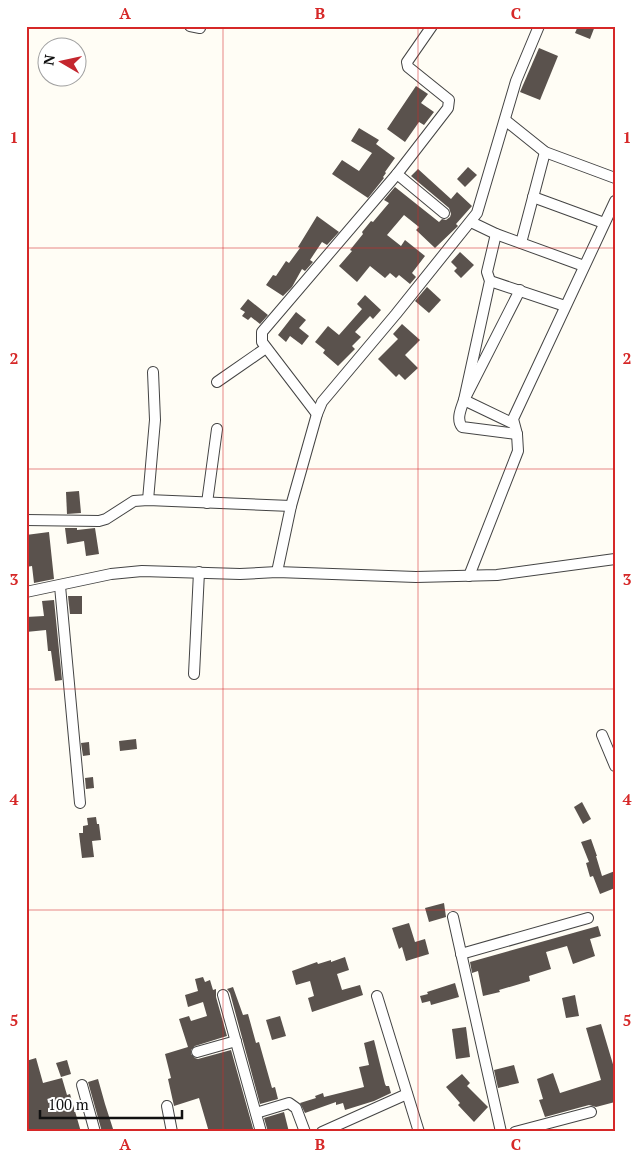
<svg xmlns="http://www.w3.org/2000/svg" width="641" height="1158" font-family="'PT Serif',serif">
<rect width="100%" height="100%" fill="#fffdf5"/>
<g fill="#5a524d">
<polygon points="578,26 595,26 590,39 575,33"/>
<polygon points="539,48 558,56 540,100 520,92"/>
<polygon points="416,86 428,94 421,103 434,112 424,125 419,122 405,142 387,129"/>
<polygon points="359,128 379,140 376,144 395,158 385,172 386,173 383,177 384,178 368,198 332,174 342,160 359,171 372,153 351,141"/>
<polygon points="468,167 477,175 465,187 457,179"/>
<polygon points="418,169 451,199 457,192 472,206 456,224 458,226 435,248 416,230 419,227 404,215 387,235 401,246 405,240 425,256 412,273 416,277 410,284 399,275 396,278 390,273 385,278 370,266 357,282 339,266 352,251 350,250 363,234 362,232 371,221 373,222 389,203 384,200 395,187 439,222 442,219 446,220 450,217 451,214 449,208 411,176"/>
<polygon points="317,216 339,232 327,245 322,242 310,260 313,262 305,271 302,269 292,287 283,296 266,285 273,275 276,276 286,261 289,263 300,248 298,247"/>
<polygon points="460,252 474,265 461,278 454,271 457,268 451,262"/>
<polygon points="427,287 441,300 429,313 415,301"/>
<polygon points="365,295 381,310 373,319 370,316 355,332 361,337 352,346 355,349 338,366 323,353 325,350 315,342 328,326 339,335 362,309 357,304"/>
<polygon points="248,299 268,315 260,324 251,317 248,320 242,316 245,312 240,309"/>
<polygon points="296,312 306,320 299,328 309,336 302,345 290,336 286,342 278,335"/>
<polygon points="402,324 420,340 405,355 418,368 405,380 399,374 396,377 378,359 398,339 393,334"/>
<polygon points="79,491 81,513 67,514 66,492"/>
<polygon points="65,528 77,528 77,530 95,528 99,554 86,556 84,541 67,544"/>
<polygon points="49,532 54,579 34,583 32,566 26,567 26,535"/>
<polygon points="68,596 82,596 82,614 70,614"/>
<polygon points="54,600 62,680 55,681 51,651 48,651 46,630 26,632 26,617 44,616 42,601"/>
<polygon points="136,739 137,749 120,751 119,741"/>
<polygon points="89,742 90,755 83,756 81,743"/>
<polygon points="93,777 94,788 86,789 85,778"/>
<polygon points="582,802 591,819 583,824 574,807"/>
<polygon points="96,817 97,824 99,824 101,840 92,841 94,857 82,858 79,833 83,833 83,826 88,825 87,818"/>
<polygon points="591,839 597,856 596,856 602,876 615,871 615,888 600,894 593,876 590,877 586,863 589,862 581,842"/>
<polygon points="444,903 446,917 429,922 425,908"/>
<polygon points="409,923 415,942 425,939 429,954 406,961 402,947 399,949 392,928"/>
<polygon points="598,926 601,936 590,939 595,956 573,964 567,946 546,952 551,969 529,976 530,981 499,990 500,992 483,996 478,971 472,973 470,962"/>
<polygon points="345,957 349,970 337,974 342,990 360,985 363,995 312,1012 308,998 314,996 310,981 296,985 292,971 317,962 318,964 331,960 331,962"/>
<polygon points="203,977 205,982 210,980 213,990 216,989 216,997 227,1036 195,1046 191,1050 191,1054 195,1058 198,1059 231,1050 254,1132 209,1132 199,1098 174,1106 168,1079 171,1078 165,1054 188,1047 179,1019 189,1016 191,1021 207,1016 203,1002 188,1007 185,995 198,991 195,979"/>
<polygon points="455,983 459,997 431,1005 430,1001 422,1003 420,996 428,994 427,992"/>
<polygon points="233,987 243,1015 248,1014 256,1043 259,1042 272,1088 275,1087 278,1099 260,1104 230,993 227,989"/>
<polygon points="575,995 579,1016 566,1018 562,998"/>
<polygon points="280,1016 286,1036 272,1040 266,1020"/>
<polygon points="601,1024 615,1071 615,1102 596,1107 589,1105 545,1117 539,1100 543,1099 537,1079 553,1073 560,1093 601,1080 586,1028"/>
<polygon points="466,1027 470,1057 456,1059 452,1029"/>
<polygon points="374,1040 385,1084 386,1086 389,1086 391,1093 374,1101 345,1110 343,1103 336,1105 336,1102 305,1113 300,1103 316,1098 315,1096 323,1093 324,1097 364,1087 359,1067 369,1065 364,1043"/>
<polygon points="36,1058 43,1083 62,1078 67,1095 70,1094 81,1132 26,1132 26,1061"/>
<polygon points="67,1060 71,1074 61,1077 56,1063"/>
<polygon points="514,1065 519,1083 498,1088 494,1070"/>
<polygon points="462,1074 470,1083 467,1086 488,1107 474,1122 458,1105 460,1103 446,1087"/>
<polygon points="98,1079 105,1104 114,1132 102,1132 88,1082"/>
<polygon points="284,1112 289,1132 268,1132 264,1118"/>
</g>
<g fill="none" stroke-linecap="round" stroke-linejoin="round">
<g stroke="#444" stroke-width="12">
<g id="minor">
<polyline points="190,26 200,28"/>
<polyline points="505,120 545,152 615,178"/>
<polyline points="397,174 444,213"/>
<polyline points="533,197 604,223"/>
<polyline points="471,222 496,234 584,266"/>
<path d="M 496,234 L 487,272 L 490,281 L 464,400 C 461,409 456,419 462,427 L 517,434"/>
<polyline points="521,243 545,152"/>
<polyline points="490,281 565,306"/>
<polyline points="217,382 266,348"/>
<polyline points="317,414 262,342 262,332 397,174 448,108 449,100 408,67 407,62 432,26"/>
<polyline points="512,423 464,400 520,290"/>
<polyline points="148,500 155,420 153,372"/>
<polyline points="207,503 217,429"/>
<polyline points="26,520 99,521 106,519 134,501 148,500 291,506"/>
<polyline points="277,572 291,506 317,414 322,402 396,314 477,213 516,81 539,26"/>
<polyline points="469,576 518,451 517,434 513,419 615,201"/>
<polyline points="60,586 80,803"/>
<polyline points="26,592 111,574 142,571 240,574 277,572 416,577 497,575 615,559"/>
<polyline points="194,674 199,572"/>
<polyline points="602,735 615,766"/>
<polyline points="453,917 501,1132"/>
<polyline points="461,954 588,918"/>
<polyline points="223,995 261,1132"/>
<polyline points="377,996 419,1132"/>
<polyline points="197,1052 236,1041"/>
<polyline points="82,1085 95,1132"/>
<polyline points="167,1106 172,1132"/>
<polyline points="256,1113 289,1103 296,1108 305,1132"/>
<polyline points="322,1132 407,1094"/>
<polyline points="515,1132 591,1112"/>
</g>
</g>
<use href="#minor" stroke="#fff" stroke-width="10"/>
</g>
<path fill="none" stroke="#d62828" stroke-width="1" stroke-opacity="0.55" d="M 223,26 L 223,1132M 418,26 L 418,1132M 26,248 L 615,248M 26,469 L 615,469M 26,689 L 615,689M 26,910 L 615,910"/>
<rect width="641" height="1158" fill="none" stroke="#ffffff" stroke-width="55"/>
<g transform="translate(62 62) rotate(279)"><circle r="24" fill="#ffffff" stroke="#a0a0a0"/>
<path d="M0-4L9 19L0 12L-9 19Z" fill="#c4262e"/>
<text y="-8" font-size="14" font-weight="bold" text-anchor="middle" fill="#111111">N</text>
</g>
<path d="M40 1110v8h142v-8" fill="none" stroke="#111111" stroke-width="2.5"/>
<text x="48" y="1110" font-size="15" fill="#111111" stroke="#ffffff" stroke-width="4" paint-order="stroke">100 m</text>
<rect x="28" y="28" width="586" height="1102" fill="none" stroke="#d62828" stroke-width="2"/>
<g font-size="16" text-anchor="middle" font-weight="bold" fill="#d62828">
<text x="125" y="19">A</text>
<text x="320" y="19">B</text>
<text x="516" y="19">C</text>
<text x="14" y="143">1</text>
<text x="627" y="143">1</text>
<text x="14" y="364">2</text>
<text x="627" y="364">2</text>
<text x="14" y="585">3</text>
<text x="627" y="585">3</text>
<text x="14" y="805">4</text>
<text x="627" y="805">4</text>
<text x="14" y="1026">5</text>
<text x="627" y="1026">5</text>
<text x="125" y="1150">A</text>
<text x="320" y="1150">B</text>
<text x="516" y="1150">C</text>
</g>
</svg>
